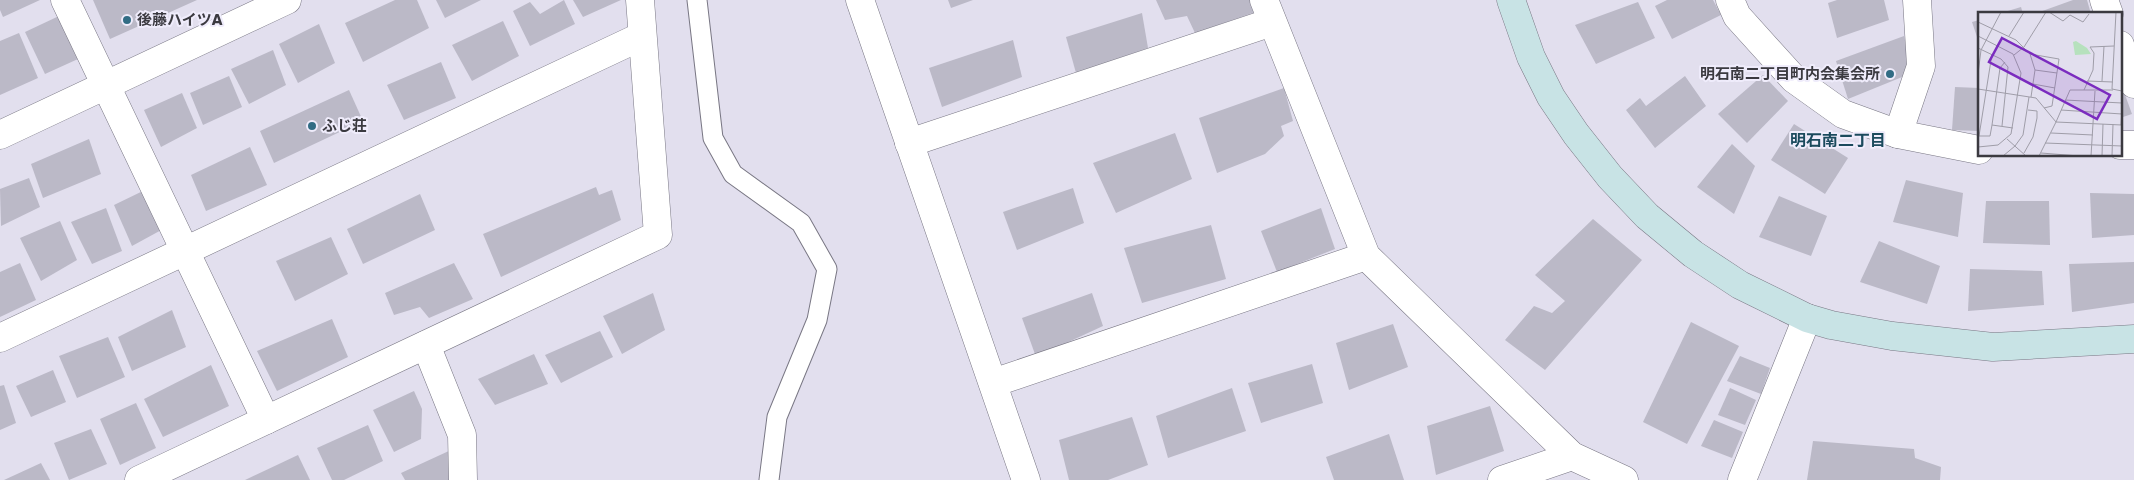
<svg xmlns="http://www.w3.org/2000/svg" width="2134" height="480" font-family="Rubik,'Noto Sans JP',sans-serif">
<rect width="100%" height="100%" fill="#e2dfee"/>
<g fill="#bbb9c7">
<polygon points="0,0 40,0 3,17 0,10"/>
<polygon points="93,0 197,0 110,39"/>
<polygon points="395,0 417,0 429,28 363,62 345,23"/>
<polygon points="436,0 481,0 445,18"/>
<polygon points="564,0 575,24 530,46 513,11 530,2 540,14"/>
<polygon points="573,0 621,0 583,17"/>
<polygon points="948,0 973,0 951,8"/>
<polygon points="1156,0 1255,0 1258,11 1195,33 1187,16 1165,20"/>
<polygon points="1667,0 1713,0 1721,15 1672,39 1655,6"/>
<polygon points="1837,0 1884,0 1889,20 1837,38 1828,3"/>
<polygon points="2073,0 2087,0 2091,14 2034,14"/>
<polygon points="1638,2 1655,38 1596,64 1575,25"/>
<polygon points="2021,7 2023,14 2001,14 2001,13"/>
<polygon points="1142,13 1148,48 1076,73 1066,37"/>
<polygon points="59,16 78,59 45,74 25,32"/>
<polygon points="1979,20 1979,43 1972,22"/>
<polygon points="503,21 519,56 472,81 452,45"/>
<polygon points="319,24 335,63 298,83 279,44"/>
<polygon points="19,33 38,78 0,95 0,41"/>
<polygon points="1904,36 1912,73 1848,99 1836,61"/>
<polygon points="1013,40 1022,77 942,107 929,68"/>
<polygon points="273,50 286,85 249,104 231,69"/>
<polygon points="441,62 456,98 404,120 387,85"/>
<polygon points="1763,75 1788,101 1747,143 1718,114"/>
<polygon points="229,76 242,107 203,125 190,93"/>
<polygon points="1685,76 1706,106 1655,148 1626,110 1640,98 1646,106"/>
<polygon points="2120,81 2132,114 2120,118"/>
<polygon points="1955,87 1979,88 1979,131 1952,130"/>
<polygon points="1284,88 1293,121 1281,126 1284,136 1265,154 1217,173 1199,118"/>
<polygon points="349,90 363,121 274,163 260,131"/>
<polygon points="182,93 197,128 161,147 144,110"/>
<polygon points="1794,124 1848,158 1825,194 1771,160"/>
<polygon points="1175,133 1192,179 1116,213 1093,163"/>
<polygon points="89,139 101,174 43,198 31,164"/>
<polygon points="1732,144 1755,166 1734,214 1697,187"/>
<polygon points="250,147 267,185 206,211 191,175"/>
<polygon points="29,178 40,207 1,226 0,189"/>
<polygon points="1906,180 1963,193 1958,237 1893,222"/>
<polygon points="596,187 599,195 612,190 621,220 501,277 483,234"/>
<polygon points="1073,188 1084,223 1017,250 1003,212"/>
<polygon points="147,189 165,228 132,246 114,205"/>
<polygon points="2090,193 2134,194 2134,235 2092,238"/>
<polygon points="420,194 435,230 363,264 347,229"/>
<polygon points="1779,196 1827,216 1811,256 1759,237"/>
<polygon points="1986,201 2049,201 2050,245 1983,243"/>
<polygon points="106,208 122,251 92,264 71,222"/>
<polygon points="1321,208 1335,249 1277,272 1261,231"/>
<polygon points="1593,219 1642,260 1545,370 1505,340 1534,306 1552,313 1565,301 1535,275"/>
<polygon points="60,221 77,260 41,281 20,238"/>
<polygon points="1211,225 1226,279 1142,303 1124,248"/>
<polygon points="331,237 348,274 295,301 276,261"/>
<polygon points="1879,241 1940,266 1927,304 1860,282"/>
<polygon points="2134,262 2134,303 2072,312 2069,264"/>
<polygon points="20,263 36,300 0,317 0,272"/>
<polygon points="454,263 473,299 429,318 420,307 394,315 385,293"/>
<polygon points="1970,269 2042,271 2044,305 1968,311"/>
<polygon points="653,293 665,330 622,354 603,316"/>
<polygon points="1092,293 1103,326 1036,357 1022,318"/>
<polygon points="172,310 186,347 132,371 118,337"/>
<polygon points="332,319 348,357 277,391 257,351"/>
<polygon points="1691,322 1739,346 1687,444 1643,422"/>
<polygon points="1393,324 1408,367 1349,390 1336,343"/>
<polygon points="600,331 613,357 561,383 545,355"/>
<polygon points="108,337 125,377 77,398 59,356"/>
<polygon points="534,354 548,384 495,405 478,379"/>
<polygon points="1740,356 1770,368 1761,394 1727,381"/>
<polygon points="1312,364 1323,403 1261,423 1248,383"/>
<polygon points="211,365 229,406 163,437 144,399"/>
<polygon points="53,370 66,402 31,417 16,386"/>
<polygon points="4,385 16,423 0,430 0,386"/>
<polygon points="1232,388 1246,431 1168,458 1156,416"/>
<polygon points="1730,388 1756,400 1745,425 1718,415"/>
<polygon points="414,391 422,409 421,439 394,452 373,410"/>
<polygon points="136,403 156,448 120,465 100,419"/>
<polygon points="1490,406 1504,451 1436,475 1427,426"/>
<polygon points="1132,417 1148,465 1108,480 1069,480 1059,440"/>
<polygon points="1714,420 1743,432 1732,458 1701,446"/>
<polygon points="368,425 383,461 344,480 332,480 317,448"/>
<polygon points="91,429 107,464 69,480 54,443"/>
<polygon points="1389,434 1404,480 1334,480 1326,457"/>
<polygon points="1813,441 1914,449 1915,458 1941,467 1940,480 1807,480"/>
<polygon points="451,450 456,480 405,480 401,473"/>
<polygon points="298,455 310,480 245,480"/>
<polygon points="41,463 50,480 4,480"/>
</g>
<g fill="none" stroke-linecap="round" stroke-linejoin="round">
<g stroke="#797784" stroke-width="21">
<polyline id="lane" points="697,0 713,138 733,174 801,223 827,269 817,320 777,417 769,480"/>
</g>
<g stroke="#797784" stroke-width="29">
<g id="street">
<polyline points="65,0 266,420"/>
<polyline points="860,0 1026,480"/>
<polyline points="1264,0 1366,256 1572,456 1624,480"/>
<polyline points="1730,0 1737,16 1794,79 1843,114 1898,134 1979,150"/>
<polyline points="2104,0 2109,14"/>
<polyline points="2120,45 2134,84"/>
<polyline points="1898,134 1921,66 1917,0"/>
<polyline points="0,135 287,0"/>
<polyline points="909,143 1272,22"/>
<polyline points="2120,145 2134,145"/>
<polyline points="0,338 642,36"/>
<polyline points="426,345 462,435 463,480"/>
<polyline points="993,383 1366,256"/>
<polyline points="139,480 658,235 640,0"/>
<polyline points="1502,480 1572,456"/>
<polyline points="1742,480 1807,318"/>
</g>
</g>
<g stroke="#797784" stroke-width="29">
<polyline id="secondary" points="1511,0 1531,57 1551,97 1576,134 1610,177 1647,216 1693,254 1740,285 1807,318 1831,325 1892,336 1993,347 2134,339"/>
</g>
<use href="#lane" stroke="#fff" stroke-width="19"/>
<use href="#street" stroke="#fff" stroke-width="28"/>
<use href="#secondary" stroke="#c8e3e5" stroke-width="28"/>
</g>
<g fill="#316c84" stroke="#efecfb" stroke-width="2">
<circle cx="127" cy="20" r="5"/>
<circle cx="1890" cy="74" r="5"/>
<circle cx="312" cy="126" r="5"/>
</g>
<g text-anchor="middle" stroke-width="4" stroke-linejoin="round" paint-order="stroke">
<g font-size="15" font-weight="bold" fill="#3b3a40" stroke="#efecfb" text-anchor="start">
<text x="137" y="25">後藤ハイツA</text>
<text x="1880" y="79" text-anchor="end">明石南二丁目町内会集会所</text>
<text x="322" y="131">ふじ荘</text>
</g>
<g font-size="16" font-weight="bold" fill="#1b4a5d" stroke="#efecfb">
<text x="1838" y="146">明石南二丁目</text>
</g>
</g>
<g transform="translate(1978 12)">
<rect width="144" height="144" fill="#e2dfee"/>
<path d="M 98,29 L 109,36 L 113,42 L 97,43 L 95,30 Z" fill="#b6e1bd"/>
<path fill="none" stroke="#9f9da8" stroke-width="1" d="M 71,0 L 85,9 L 92,3 L 105,10 L 111,2M 138,0 L 134,77 L 144,79M 0,10 L 38,28 L 52,42 L 57,58 L 53,85M 0,24 L 35,42 L 43,61 L 33,122 L 20,133 L 0,135M 31,24 L 46,0M 0,36 L 23,47 L 30,55 L 24,114M 52,42 L 81,47 L 74,94 L 66,96M 36,43 L 46,35 L 68,0M 57,58 L 79,61M 0,62 L 3,38 L 23,0M 109,69 L 135,70M 124,69 L 126,34M 55,72 L 77,76M 0,77 L 58,86 L 78,110 L 92,78 L 135,78M 106,78 L 115,58 L 116,41 L 112,35 L 136,34M 87,88 L 144,91M 83,98 L 144,102M 14,113 L 22,56 L 27,50M 143,113 L 144,97M 73,121 L 115,123M 0,124 L 12,124 L 14,113 L 35,116M 1,124 L 14,42M 29,127 L 48,144M 67,131 L 144,134M 46,141 L 55,125 L 59,106 L 59,99 L 50,98M 63,141 L 101,144M 25,144 L 37,134 L 45,123 L 51,85M 61,144 L 78,110 L 144,113M 113,144 L 117,79M 124,144 L 125,112M 134,144 L 135,112"/>
<path fill="#7b2cbf" fill-opacity="0.15" stroke="#7b2cbf" stroke-width="2.5" d="M 24,26 L 132,83 L 119,107 L 11,50 Z"/>
<rect width="144" height="144" fill="none" stroke="#3b3a40" stroke-width="2.5"/>
</g>
</svg>
